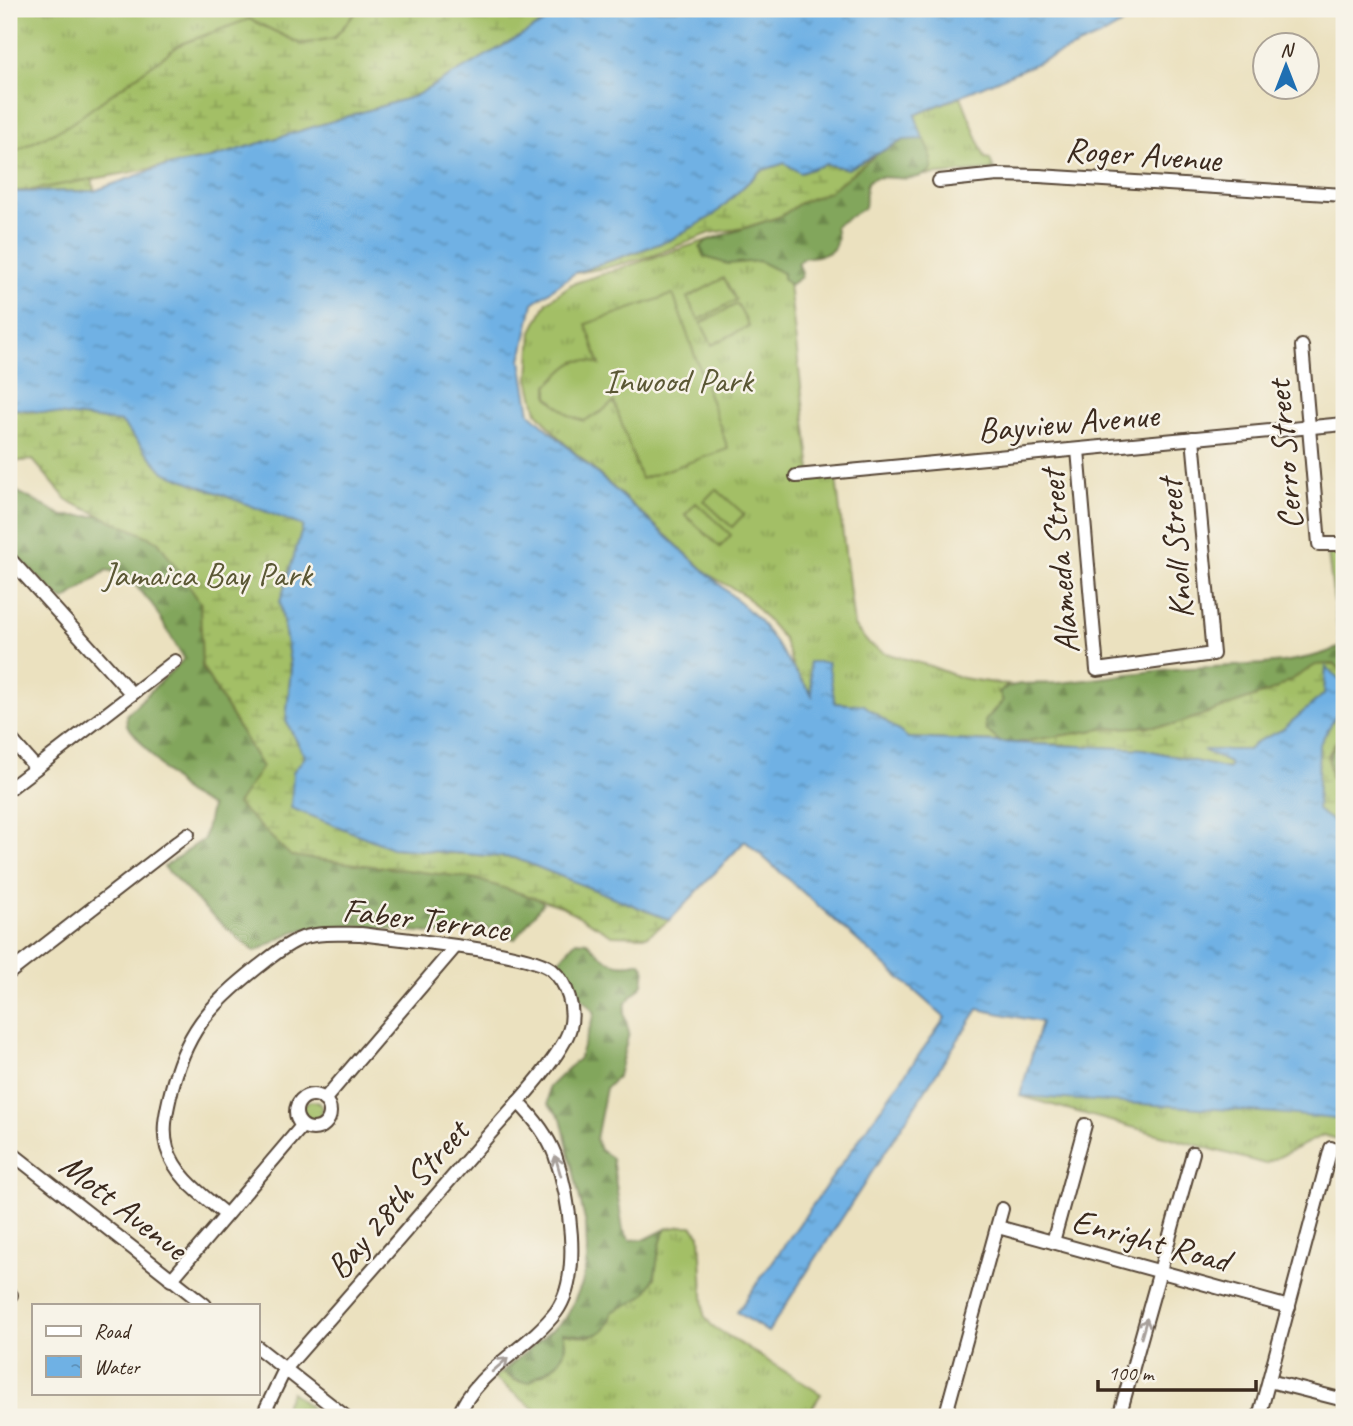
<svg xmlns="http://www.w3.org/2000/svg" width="1353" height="1426" font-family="Caveat,sans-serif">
<defs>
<pattern id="grass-tufts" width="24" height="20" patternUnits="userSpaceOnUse" patternTransform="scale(1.75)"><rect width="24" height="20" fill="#a3bf66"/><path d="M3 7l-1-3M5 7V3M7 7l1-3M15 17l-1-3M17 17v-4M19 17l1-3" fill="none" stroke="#869b53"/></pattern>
<pattern id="forest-firs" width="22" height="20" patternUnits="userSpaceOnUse" patternTransform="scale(1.75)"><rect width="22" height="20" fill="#82a65b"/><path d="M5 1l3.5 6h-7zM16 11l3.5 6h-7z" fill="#6c874b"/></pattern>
<pattern id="wetland-marsh" width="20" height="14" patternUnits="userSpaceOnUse" patternTransform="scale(1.75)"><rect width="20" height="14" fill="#a3bf66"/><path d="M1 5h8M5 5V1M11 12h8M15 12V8" fill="none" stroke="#869b53"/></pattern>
<pattern id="water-ripples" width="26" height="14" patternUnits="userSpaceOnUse" patternTransform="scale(1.75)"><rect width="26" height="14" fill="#6fb1e4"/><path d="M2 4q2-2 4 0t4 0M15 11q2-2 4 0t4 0" fill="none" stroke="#5c90b8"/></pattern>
</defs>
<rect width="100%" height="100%" fill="#f7f3e8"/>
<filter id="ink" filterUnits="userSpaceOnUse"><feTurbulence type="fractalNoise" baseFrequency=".0143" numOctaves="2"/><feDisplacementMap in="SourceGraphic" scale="14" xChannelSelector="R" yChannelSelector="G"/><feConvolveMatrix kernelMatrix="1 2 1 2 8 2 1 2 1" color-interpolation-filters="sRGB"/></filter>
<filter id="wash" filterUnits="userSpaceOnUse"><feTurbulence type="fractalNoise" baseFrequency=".00686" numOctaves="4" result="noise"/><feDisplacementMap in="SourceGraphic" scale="28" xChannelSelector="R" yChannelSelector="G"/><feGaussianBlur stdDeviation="1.57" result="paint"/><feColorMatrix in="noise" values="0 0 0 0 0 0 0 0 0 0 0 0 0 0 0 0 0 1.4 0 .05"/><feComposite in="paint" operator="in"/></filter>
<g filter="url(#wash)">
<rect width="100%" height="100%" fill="#ebe1bf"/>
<g fill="url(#grass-tufts)" stroke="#6f7442" stroke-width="2">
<polygon points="9,9 359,9 334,38 301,44 249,19 84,114 94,191 9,192"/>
<polygon points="961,96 985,158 990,159 994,170 925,175 932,169 930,151 923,139 915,115"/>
<polygon points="781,216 811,471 835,470 854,626 869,644 885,653 930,666 962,678 1008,685 999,692 1003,701 992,712 987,730 1000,742 908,738 864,705 835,703 813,696 794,669 783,638 746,596 711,576 560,439 537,412 529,379 532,331 547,302 572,284"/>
<polygon points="1344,552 1342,571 1344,645 1340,647 1328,554"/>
<polygon points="1042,1026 1344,1070 1344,1141 1323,1135 1265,1164 1020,1096"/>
<circle cx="312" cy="1112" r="11"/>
<path d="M 683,1226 L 692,1226 L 700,1235 L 704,1315 L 712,1326 L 821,1394 L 806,1417 L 545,1417 L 494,1378 L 502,1372 C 506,1374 512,1379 517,1381 C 525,1383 531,1380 538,1376 C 556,1367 571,1354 563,1333 L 588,1337 L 610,1323 L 612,1312 L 655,1278 L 658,1241 L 666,1229 Z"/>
<polygon points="291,1392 322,1417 279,1417"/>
</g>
<g fill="url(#forest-firs)" stroke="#5e683c" stroke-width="2">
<path d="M 918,138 L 925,140 L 930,151 L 932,169 C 912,190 875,167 867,184 C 864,191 867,200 865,207 L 835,226 C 842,255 825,255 803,258 L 798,263 L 802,272 L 801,277 L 790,285 L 783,278 L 783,273 L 759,261 L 728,264 L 704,257 L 700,248 L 706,241 L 781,216 L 800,203 L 828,192 L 877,154 L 904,140 Z"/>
<polygon points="12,489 63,516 103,516 158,541 200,602 202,667 262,767 291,856 472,878 541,900 543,903 515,939 479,925 452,935 358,926 309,928 293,932 255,952 206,910 164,867 204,839 211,807 186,793 163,769 127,725 126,715 184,659 152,604 127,576 107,570 65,600 60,598 9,548 9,490"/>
<path d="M 1344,645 L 1344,670 L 1333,664 L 1316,665 L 1274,690 L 1174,725 L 1103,729 L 1015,743 L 1000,742 L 986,730 L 985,721 L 1003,701 L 999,692 C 1015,680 1037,685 1056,683 C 1096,680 1135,672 1174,669 C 1224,665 1300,668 1344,645 Z"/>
<path d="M 1344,728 L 1344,796 C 1322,765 1326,759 1344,728 Z"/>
<path d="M 576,941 L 587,942 C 604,959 614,970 640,962 L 645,968 L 643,984 L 626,1003 L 624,1013 L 629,1033 L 618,1076 L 606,1088 L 596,1139 L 600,1150 L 612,1158 L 623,1230 L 630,1240 L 646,1239 L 666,1229 C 652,1253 664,1283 637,1300 C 629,1305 620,1307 612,1312 C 607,1342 586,1336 563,1333 C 570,1355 556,1367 538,1376 C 532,1379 535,1380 528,1382 C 518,1383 510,1377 502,1372 L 566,1318 L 582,1284 L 587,1260 L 586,1225 L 561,1118 L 548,1104 L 548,1088 L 579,1058 L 595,1013 L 574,990 L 558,961 Z"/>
</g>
<g fill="url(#wetland-marsh)" stroke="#6f7442" stroke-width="2">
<polygon points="359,9 568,9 415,96 211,158 31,190 9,192 9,154 69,125 181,44 249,19 301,44 334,38"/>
<polygon points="877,154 828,192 800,203 781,216 744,228 710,233 652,256 605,268 575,273 670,240 714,215 760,171 785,163 801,173 826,164 848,169"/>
<polygon points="17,409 121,422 164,472 304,526 280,602 291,669 286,721 305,757 392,848 515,858 670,920 647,936 612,935 561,906 472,878 291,856 237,804 262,767 202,666 200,602 158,541 68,501 33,460 9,462 9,410"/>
<polygon points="1333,664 1344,670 1344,728 1328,755 1331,777 1344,796 1344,829 1317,810 1319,745 1339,710 1326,668 1324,694 1282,730 1256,742 1248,750 1210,750 1229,763 1230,767 1228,769 1143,749 1016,743 1103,729 1174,725 1274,690 1316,665"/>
</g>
<g fill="#a3bf66" stroke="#6f7442" stroke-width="2">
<polygon points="724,278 736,300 699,320 687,298"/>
<path d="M 673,294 L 728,449 L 641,479 L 614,402 L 601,412 L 584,421 L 570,416 L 548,397 L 548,385 C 568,367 573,353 600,365 L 586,324 Z"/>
<polygon points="737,304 749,326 712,345 701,323"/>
<polygon points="716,489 744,514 732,527 704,501"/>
<polygon points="696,503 731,535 720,547 685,515"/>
</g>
<polygon fill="url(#water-ripples)" stroke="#556e81" stroke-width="2" points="568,9 1148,9 1101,36 915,115 923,139 903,140 848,169 826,164 800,173 785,163 760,171 714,215 670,240 575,273 533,303 521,360 530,413 760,621 812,695 809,662 828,662 835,703 864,705 908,738 1143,749 1228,769 1230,767 1229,763 1203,750 1248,750 1256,742 1282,730 1324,694 1326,667 1341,681 1339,710 1319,745 1317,810 1344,829 1344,1120 1276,1113 1020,1096 1041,1022 978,1009 768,1332 737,1312 945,1018 745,841 670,920 515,858 392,848 291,808 293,772 305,757 286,721 291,669 280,602 303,526 164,472 121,422 17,409 9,410 9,192 94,191 158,168 211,158 415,96"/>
</g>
<g filter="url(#ink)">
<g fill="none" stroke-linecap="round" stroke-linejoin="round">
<g stroke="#554536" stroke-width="16">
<g id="minor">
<polyline points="939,181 998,175 1039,176 1344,195"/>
<polyline points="1302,346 1319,544 1344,544"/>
<polyline points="1078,450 1097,670 1213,654 1193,438"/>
<polyline points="796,476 1344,424"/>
<polyline points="9,558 132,694"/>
<polyline points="9,737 36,768"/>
<polyline points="9,789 175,661"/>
<polyline points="9,973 188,834"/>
<circle cx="313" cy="1112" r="17"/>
<polyline points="324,1100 455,947"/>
<polyline points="9,1151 205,1305"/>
<path d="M 226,1215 C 204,1196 176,1178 167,1148 C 162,1130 166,1114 170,1096 C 185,1032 208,1007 258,967 C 271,957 286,944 302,938 C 321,932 342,934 361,934 C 395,939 532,951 552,970 C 568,984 575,1009 570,1028 C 562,1057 508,1113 487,1137 C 420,1215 353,1292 285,1369 L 262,1417"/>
<polyline points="998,1227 1289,1307"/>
<polyline points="1053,1242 1085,1125"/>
<polyline points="171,1280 302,1126"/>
<polyline points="9,1297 11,1295"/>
<polyline points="257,1347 346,1417"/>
<polyline points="1269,1381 1344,1400"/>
<path d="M 458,1417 C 475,1371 527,1350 556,1312 C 583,1275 569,1195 555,1155 C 547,1134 533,1117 518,1102"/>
<polyline points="945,1417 1002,1209"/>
<polyline points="1119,1417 1193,1153"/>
<polyline points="1259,1417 1331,1148"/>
</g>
</g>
<use href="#minor" stroke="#fff" stroke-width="12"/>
</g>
<defs><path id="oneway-shaft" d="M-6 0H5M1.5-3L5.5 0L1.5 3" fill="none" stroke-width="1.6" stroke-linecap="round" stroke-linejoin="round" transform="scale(1.75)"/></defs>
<g stroke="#a79f9a">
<use href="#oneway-shaft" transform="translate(558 1166) rotate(-106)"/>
<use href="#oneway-shaft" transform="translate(1144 1328) rotate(-74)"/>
<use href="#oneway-shaft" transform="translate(500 1365) rotate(-41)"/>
</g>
</g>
<g text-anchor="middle" stroke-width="5" stroke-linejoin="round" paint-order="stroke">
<g font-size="35" fill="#3b2a1e" stroke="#f7f3e8">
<text transform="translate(1143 154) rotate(4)" y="12">Roger Avenue</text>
<text transform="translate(1068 422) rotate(-5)" y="12">Bayview Avenue</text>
<text transform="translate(1284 455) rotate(-95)" y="12">Cerro Street</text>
<text transform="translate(1175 549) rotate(-95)" y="12">Knoll Street</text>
<text transform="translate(1059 562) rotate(-95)" y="12">Alameda Street</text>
<text transform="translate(426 919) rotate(7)" y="12">Faber Terrace</text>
<text transform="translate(397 1199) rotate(-49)" y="12">Bay 28th Street</text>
<text transform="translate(124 1206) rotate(38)" y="12">Mott Avenue</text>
<text transform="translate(1151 1240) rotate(15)" y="12">Enright Road</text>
</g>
<g font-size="35" fill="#5a5734" stroke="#f7f3e8">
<text x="678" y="392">Inwood Park</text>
<text x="207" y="586">Jamaica Bay Park</text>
</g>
</g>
<rect width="1353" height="1426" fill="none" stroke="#f7f3e8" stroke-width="35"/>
<rect x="32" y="1304" width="228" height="91" fill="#f7f3e8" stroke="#aca397" stroke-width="2"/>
<rect x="46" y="1326" width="35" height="10" fill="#ffffff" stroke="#aca397" stroke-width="2"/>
<text x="94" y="1338" font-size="21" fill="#3b2a1e">Road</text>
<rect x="46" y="1356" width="35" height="21" fill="url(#water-ripples)" stroke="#aca397" stroke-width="2"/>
<text x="94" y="1374" font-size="21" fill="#3b2a1e">Water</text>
<g transform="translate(1286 66)"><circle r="33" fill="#f7f3e8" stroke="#aca397" stroke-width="2"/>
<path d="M0-5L12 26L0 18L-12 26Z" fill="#1f6fb2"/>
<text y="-10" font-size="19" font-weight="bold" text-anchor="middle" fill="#3b2a1e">N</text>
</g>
<path d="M1098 1380v10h158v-10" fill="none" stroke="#3b2a1e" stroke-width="3.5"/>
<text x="1108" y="1380" font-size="21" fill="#3b2a1e" stroke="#f7f3e8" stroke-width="5" paint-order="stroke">100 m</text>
</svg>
